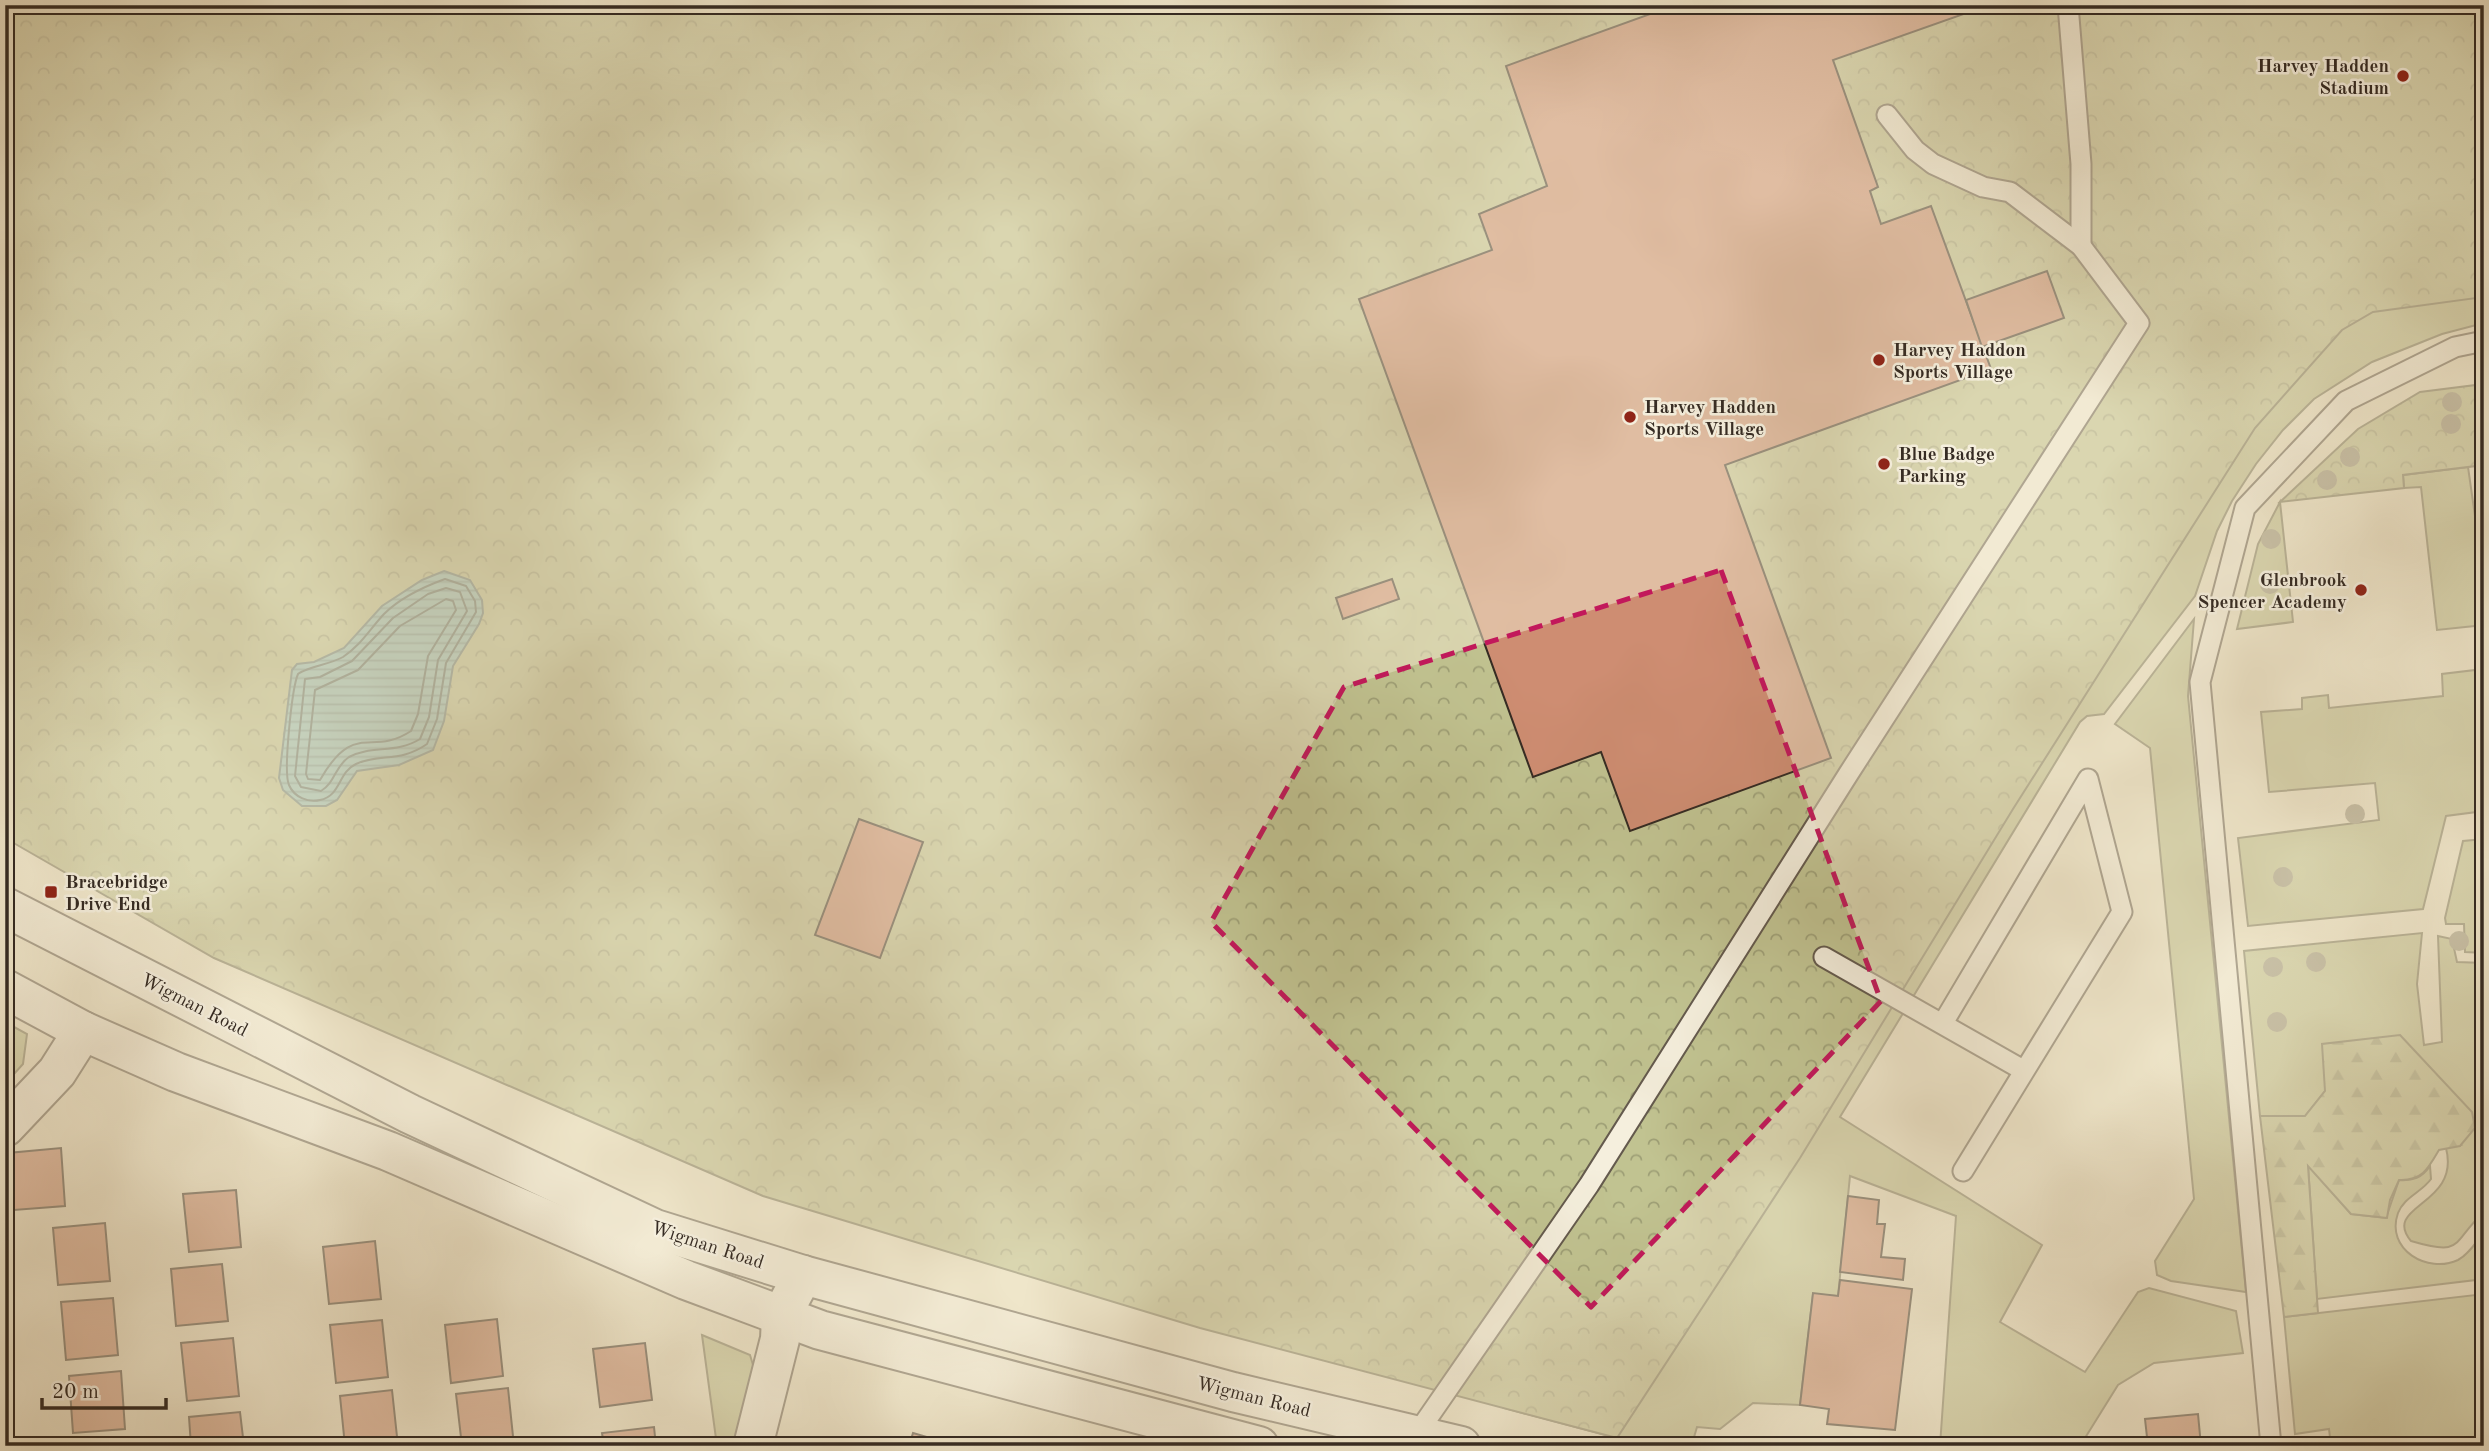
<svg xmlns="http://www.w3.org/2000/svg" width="2489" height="1451" font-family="'Old Standard TT',serif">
<defs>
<pattern id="forest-firs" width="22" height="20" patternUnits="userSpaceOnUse" patternTransform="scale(1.75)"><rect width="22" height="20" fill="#c1c391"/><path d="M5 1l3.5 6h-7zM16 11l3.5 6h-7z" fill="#9e9f76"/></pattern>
<pattern id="park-crowns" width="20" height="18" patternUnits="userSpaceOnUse" patternTransform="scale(1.75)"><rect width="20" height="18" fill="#c1c391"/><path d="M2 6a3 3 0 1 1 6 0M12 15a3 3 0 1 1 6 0" fill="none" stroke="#9e9f76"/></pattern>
<pattern id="water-rules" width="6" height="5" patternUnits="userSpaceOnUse" patternTransform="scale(1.75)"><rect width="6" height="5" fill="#9ac0b6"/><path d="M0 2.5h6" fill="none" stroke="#7e9c94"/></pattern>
</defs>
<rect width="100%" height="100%" fill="#efe6ca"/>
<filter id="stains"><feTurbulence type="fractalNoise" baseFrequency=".00286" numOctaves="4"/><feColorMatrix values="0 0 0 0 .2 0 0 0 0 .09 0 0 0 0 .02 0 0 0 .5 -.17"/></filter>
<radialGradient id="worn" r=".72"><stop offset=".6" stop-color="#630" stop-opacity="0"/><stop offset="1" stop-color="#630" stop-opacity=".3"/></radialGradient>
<g fill="#c1c391" stroke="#7b775a" stroke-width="2">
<polygon points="2484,268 2484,323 2442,334 2372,362 2314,399 2283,430 2256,464 2232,501 2217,531 2195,596 2104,714 2087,716 2080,722 1840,1117 2042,1245 2000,1322 2085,1372 2138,1292 2149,1288 2236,1311 2243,1353 2154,1363 2118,1385 2080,1446 1940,1446 1956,1216 1850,1176 1838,1296 1813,1294 1800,1405 1753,1403 1720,1429 1697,1427 1692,1444 1617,1438 1504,1408 2299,322"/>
<polygon points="2468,467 2484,579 2484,625 2437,630 2421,487 2404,488 2403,475"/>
<polygon points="2280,502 2293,622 2237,629 2258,544"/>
<polygon points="2194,619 2188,696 2246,1292 2171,1281 2157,1275 2155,1261 2194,1199 2150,748 2115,724"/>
<polygon points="2484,669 2484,811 2446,816 2423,909 2248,926 2238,838 2379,820 2375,783 2269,792 2261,712 2302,709 2302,698 2328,695 2329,708 2443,696 2442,674"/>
<polygon points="2484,839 2484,953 2465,952 2464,924 2446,924 2445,918 2463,841"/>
<path d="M 2422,933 L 2417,984 L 2424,1045 L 2442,1042 L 2438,936 L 2452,939 L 2457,962 L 2484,963 L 2484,1212 C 2451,1242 2465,1257 2411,1241 C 2381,1205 2461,1206 2446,1148 L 2460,1145 L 2325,1091 L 2305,1116 L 2260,1116 L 2244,951 Z"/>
<polygon points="5,1022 27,1034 23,1064 5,1084"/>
<path d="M 2308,1165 L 2351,1214 L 2386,1218 L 2399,1180 C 2413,1181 2422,1178 2430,1166 L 2431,1179 C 2422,1192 2404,1197 2398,1213 C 2385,1250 2428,1274 2458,1260 C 2469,1254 2476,1242 2484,1232 L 2484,1279 L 2317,1299 Z"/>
<polygon points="2484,1294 2484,1446 2331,1446 2329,1429 2295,1434 2284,1317"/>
<polygon points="702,1335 750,1355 756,1375 744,1446 717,1446"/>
</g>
<path fill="url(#forest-firs)" stroke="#7b775a" stroke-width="2" d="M 2400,1035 L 2472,1112 L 2475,1128 L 2460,1146 L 2439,1150 C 2428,1169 2422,1181 2399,1180 L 2390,1200 L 2387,1218 L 2351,1214 L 2308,1166 L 2318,1313 L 2284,1317 L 2260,1116 L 2305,1116 L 2325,1091 L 2322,1044 Z"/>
<g fill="url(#park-crowns)" stroke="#7b775a" stroke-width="2">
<polygon points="5,5 2484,5 2484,297 2373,312 2342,330 2255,428 2013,809 1800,1158 1617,1438 1200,1328 763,1196 214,958 5,838"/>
<polygon points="2484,384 2484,465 2403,475 2404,488 2280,502 2358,429 2420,392"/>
</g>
<polygon fill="url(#water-rules)" stroke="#72847b" stroke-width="2" points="444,571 470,580 482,600 483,613 479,624 453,666 444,721 433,750 399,765 357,771 337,800 326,806 302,806 283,790 279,778 292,670 297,664 314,662 344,648 382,606 422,580"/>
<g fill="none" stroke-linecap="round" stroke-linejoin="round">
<g stroke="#68766c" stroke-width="2">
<path d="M 445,579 L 466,586 L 475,601 L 476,612 L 446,663 L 437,719 L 427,744 C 400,763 380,753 356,764 C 338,772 341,796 320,800 C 308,803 294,797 289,785 C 283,772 292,688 298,674 C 304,668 331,664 343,657 C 360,646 370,629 384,614 C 401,597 423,587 445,579 Z"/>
<path d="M 446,588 L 460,592 L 467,611 L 438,660 L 429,717 L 420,739 C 396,754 371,745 349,757 C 335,766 335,783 321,791 L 301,787 L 295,776 L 305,679 L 320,677 L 352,661 L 393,618 L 428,594 Z"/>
<path d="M 446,599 L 453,601 L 456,610 L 428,656 L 418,714 L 411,731 C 370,758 355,719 320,780 L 308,779 L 306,774 L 315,690 L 358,670 L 400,626 Z"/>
</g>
</g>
<g fill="#ce8d72" stroke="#352b23" stroke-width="2">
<polygon points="1675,5 1972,5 1975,10 1833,60 1878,187 1870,191 1881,224 1931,206 1991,369 1725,465 1831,758 1630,831 1601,752 1533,777 1359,299 1492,250 1479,214 1547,186 1506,66"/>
<polygon points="2047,271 2064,318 1982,347 1966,300"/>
<polygon points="1392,579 1399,599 1343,619 1336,598"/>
<polygon points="859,819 923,842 880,958 815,935"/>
<polygon points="61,1148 65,1206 14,1210 8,1153"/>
<polygon points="236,1190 241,1247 189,1252 183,1194"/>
<polygon points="1848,1196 1879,1200 1877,1224 1885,1224 1881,1257 1905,1259 1903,1280 1840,1272"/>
<polygon points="105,1223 110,1281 58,1285 53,1228"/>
<polygon points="375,1241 381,1299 329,1304 323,1247"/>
<polygon points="222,1264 228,1321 176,1326 171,1269"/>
<polygon points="1840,1280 1912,1289 1895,1430 1827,1424 1829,1409 1800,1405 1813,1293 1838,1296"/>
<polygon points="113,1298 118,1355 66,1360 61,1302"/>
<polygon points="497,1319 503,1376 451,1383 445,1325"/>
<polygon points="382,1320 388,1377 336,1383 330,1325"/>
<polygon points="233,1338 239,1396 187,1401 181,1343"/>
<polygon points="645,1343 652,1400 600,1407 593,1349"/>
<polygon points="121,1371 125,1429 73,1433 69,1376"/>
<polygon points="508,1388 514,1446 462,1446 456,1394"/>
<polygon points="392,1390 398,1446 345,1446 340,1396"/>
<polygon points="240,1412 244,1446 191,1446 189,1417"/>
<polygon points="2198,1414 2201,1446 2148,1446 2145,1419"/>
<polygon points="654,1427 656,1446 604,1446 602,1433"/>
<polygon points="913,1433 954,1445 954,1446 909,1446"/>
</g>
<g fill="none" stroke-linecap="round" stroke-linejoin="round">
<g stroke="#645a4d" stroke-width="23">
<g id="service">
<polyline points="2068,5 2081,164 2081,246"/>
<polyline points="1824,957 2023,1070"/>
<polyline points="1943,1023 2088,779 2122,912 1963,1171"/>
<polyline points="1416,1435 1589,1185 1849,773 2139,323 2081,246 2010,192 1983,187 1933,164 1915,150 1887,115"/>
<polyline points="2271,1446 2200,682 2245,508 2346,401 2455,347 2484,341"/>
</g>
</g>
<g stroke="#645a4d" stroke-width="42">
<g id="minor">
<polyline points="5,1127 57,1072 83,1031"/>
<polyline points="753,1446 780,1339 781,1316 803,1275"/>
</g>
</g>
<g stroke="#645a4d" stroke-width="42">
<g id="tertiary">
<polyline points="5,907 410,1114 655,1229 803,1275 1233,1392 1461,1446"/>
<polyline points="5,989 83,1031 176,1072 388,1151 686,1280 820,1330 1259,1446"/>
</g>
</g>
<use href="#service" stroke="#f5efdd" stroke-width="19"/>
<use href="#minor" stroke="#f5efdd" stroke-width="38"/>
<use href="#tertiary" stroke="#f5efdd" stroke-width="38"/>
</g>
<g fill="#9c947d">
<circle cx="2452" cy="402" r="10"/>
<circle cx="2451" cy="424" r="10"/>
<circle cx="2350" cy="457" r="10"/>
<circle cx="2327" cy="480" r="10"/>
<circle cx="2271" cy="539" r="10"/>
<circle cx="2270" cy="584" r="10"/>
<circle cx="2355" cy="814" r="10"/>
<circle cx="2283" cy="877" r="10"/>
<circle cx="2459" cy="941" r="10"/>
<circle cx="2316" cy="962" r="10"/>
<circle cx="2273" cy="967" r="10"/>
<circle cx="2277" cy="1022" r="10"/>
</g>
<path d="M0 0H2489V1451H0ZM 1721,570 L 1881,1001 L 1591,1307 L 1211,922 L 1344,687 Z" fill="#efe6ca" fill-opacity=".55" fill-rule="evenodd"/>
<path fill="none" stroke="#c2185b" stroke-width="5" stroke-dasharray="14 9" stroke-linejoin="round" d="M 1721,570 L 1881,1001 L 1591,1307 L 1211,922 L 1344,687 Z"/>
<g fill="#8f2418" stroke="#f5efdd" stroke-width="2.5">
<circle cx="2403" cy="76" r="7"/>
<circle cx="1879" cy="360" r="7"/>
<circle cx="1630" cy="417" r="7"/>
<circle cx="1884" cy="464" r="7"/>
<circle cx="2361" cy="590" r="7"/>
<rect x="44" y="885" width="14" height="14" rx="3.5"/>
</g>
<g text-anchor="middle" stroke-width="5" stroke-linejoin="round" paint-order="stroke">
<g font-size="19" font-weight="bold" fill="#352b23" stroke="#f5efdd" text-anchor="start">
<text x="2389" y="72" text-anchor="end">Harvey Hadden<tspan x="2389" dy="22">Stadium</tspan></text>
<text x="1893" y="356">Harvey Haddon<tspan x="1893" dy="22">Sports Village</tspan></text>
<text x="1644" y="413">Harvey Hadden<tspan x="1644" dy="22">Sports Village</tspan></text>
<text x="1898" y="460">Blue Badge<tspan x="1898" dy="22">Parking</tspan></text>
<text x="2347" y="586" text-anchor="end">Glenbrook<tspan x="2347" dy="22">Spencer Academy</tspan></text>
<text x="65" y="888">Bracebridge<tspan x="65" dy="22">Drive End</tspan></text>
</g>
<g font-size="19" fill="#352b23" stroke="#f5efdd">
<text transform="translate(195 1004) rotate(27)" y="7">Wigman Road</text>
<text transform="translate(708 1244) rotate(18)" y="7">Wigman Road</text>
<text transform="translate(1254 1396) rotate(14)" y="7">Wigman Road</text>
</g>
</g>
<rect width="2489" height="1451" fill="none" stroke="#efe6ca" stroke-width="28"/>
<rect x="7" y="7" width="2475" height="1437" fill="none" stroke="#352b23" stroke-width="3.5"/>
<rect x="14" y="14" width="2461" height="1423" fill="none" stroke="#352b23" stroke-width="2"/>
<path d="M42 1398v10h124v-10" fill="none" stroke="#352b23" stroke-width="3.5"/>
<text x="52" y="1398" font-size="21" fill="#352b23" stroke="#f5efdd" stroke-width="5" paint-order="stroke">20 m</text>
<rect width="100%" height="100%" filter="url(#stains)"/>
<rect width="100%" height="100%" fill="url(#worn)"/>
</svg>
